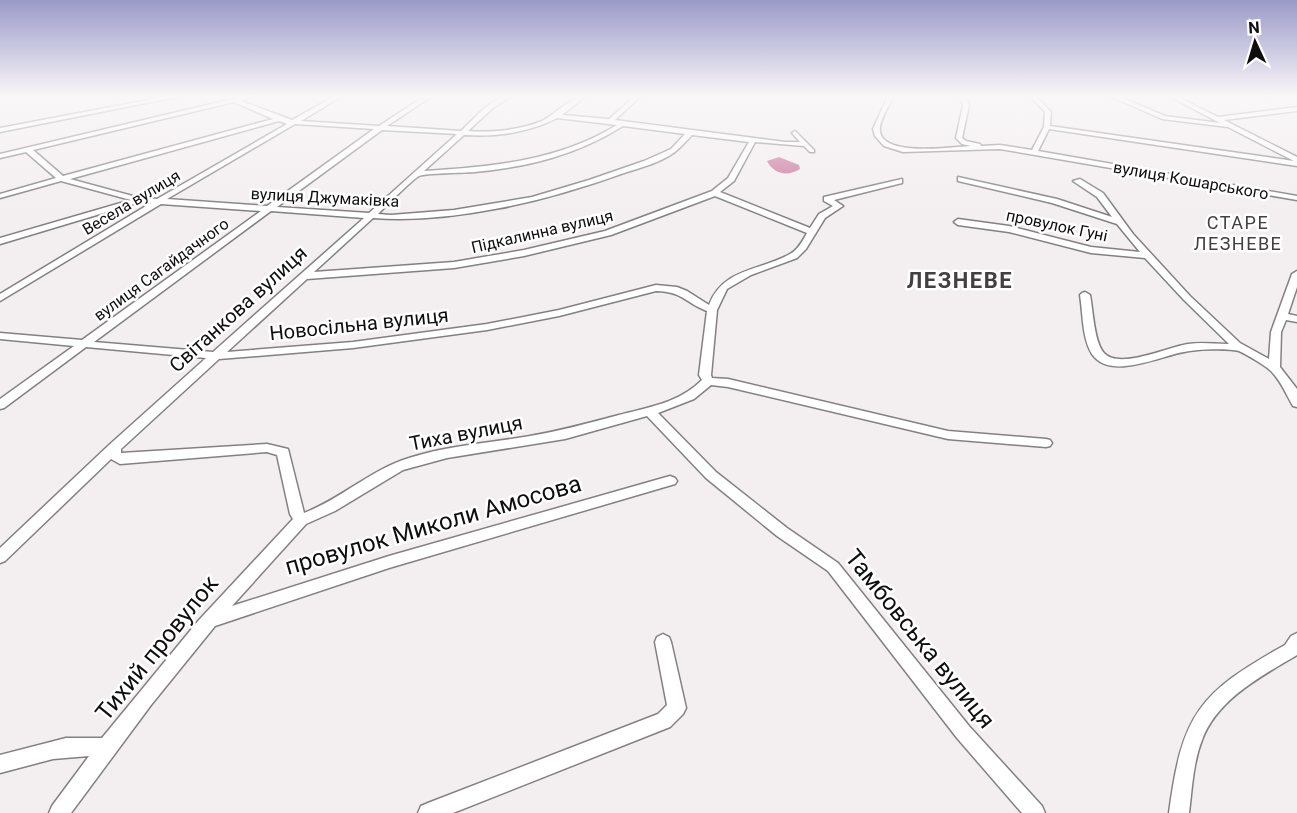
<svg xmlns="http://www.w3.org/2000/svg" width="1297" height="813" font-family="Roboto,sans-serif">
<rect width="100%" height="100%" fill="#f3eef0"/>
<path fill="#c67499" d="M 779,157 L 799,165 L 800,169 C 787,177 774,174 767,161 Z"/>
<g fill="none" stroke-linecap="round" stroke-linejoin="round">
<g stroke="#848082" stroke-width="3">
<g id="minor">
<polygon points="169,96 176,97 0,132 0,128"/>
<path d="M 245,96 L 255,96 L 241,101 L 292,120 L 335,96 L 342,96 L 301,121 L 379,126 L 425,96 L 432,96 L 387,126 L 461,131 C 474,119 492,96 511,96 L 493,108 L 468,131 C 492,133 520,130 542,121 C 556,114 571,96 586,96 L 562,115 L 609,119 L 635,96 L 641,96 L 615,120 L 785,142 L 800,142 L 792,133 L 795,131 L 814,150 L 814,152 L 810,152 L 804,146 L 755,142 L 734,181 L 720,192 L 810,228 L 819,214 L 833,206 L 824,201 L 824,197 L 902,179 L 902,183 L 834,200 L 843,206 L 825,218 L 806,249 L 797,258 L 751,275 L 727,289 L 717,310 L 711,375 L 712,378 L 728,379 L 948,431 L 1046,439 L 1050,440 L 1052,443 L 1050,446 L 1046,447 L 948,439 L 728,387 L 711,385 L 694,399 L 658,413 L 716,472 L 787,528 L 838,563 L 969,726 L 1042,806 L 1045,813 L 1022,813 L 957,738 L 828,571 L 777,536 L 706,478 L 647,416 L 565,439 L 447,458 L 403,470 L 335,511 L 306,524 L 232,606 L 389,556 L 670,476 L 675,478 L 677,481 L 675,484 L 389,568 L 215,626 L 151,705 L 71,813 L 49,813 L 52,806 L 89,756 L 53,759 L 0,773 L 0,755 L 66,738 L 102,738 L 199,620 L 293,519 L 290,514 L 277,455 L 267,452 L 120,464 L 111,459 L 5,561 L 0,563 L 0,548 L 109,445 L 206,358 L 86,347 L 4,408 L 0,409 L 0,399 L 74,346 L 0,339 L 0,333 L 82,340 L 261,211 L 161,204 L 0,301 L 0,294 L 151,203 L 140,202 L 0,244 L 0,238 L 131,200 L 61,181 L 0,198 L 0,194 L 56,178 L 26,152 L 0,158 L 0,154 ZM 234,102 L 273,119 L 63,176 L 33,150 ZM 557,118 L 617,125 C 558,161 492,167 424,171 L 464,135 C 496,137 528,133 557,118 ZM 279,121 L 287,124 L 157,199 L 140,198 L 70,179 ZM 295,124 L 374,129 L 267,206 L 167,199 ZM 623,126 L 685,134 L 671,149 L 644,161 L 589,180 L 532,197 L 454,210 L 391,215 L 378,214 C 385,207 413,179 419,176 C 426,173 464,173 475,172 C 528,167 577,155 623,126 ZM 382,130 L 457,134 L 369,213 L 277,207 ZM 692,135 L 749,142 L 728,178 L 712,191 L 605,231 L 524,250 L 454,262 L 314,272 L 373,218 C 453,224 546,201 621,174 C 639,168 661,163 676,151 C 682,146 687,140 692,135 ZM 715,196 L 807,233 C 803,240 798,250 790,254 C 760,271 723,268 709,305 L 687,291 L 677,287 L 656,285 L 559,310 L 487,324 L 353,342 L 227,352 L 307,279 L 454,268 L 524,256 L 611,235 ZM 271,211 L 364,218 L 213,352 L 94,342 ZM 656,291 C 684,292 684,302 707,311 L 699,375 L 702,380 C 679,403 649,407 619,415 C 589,423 560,431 530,436 C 490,443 448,445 409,458 C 370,470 341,499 304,513 L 288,449 L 267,444 L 121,453 L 121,449 L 219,359 L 353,348 L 487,330 L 559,316 Z"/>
<path d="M 888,96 L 893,97 C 889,106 878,122 880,132 C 885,157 952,147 971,146 L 962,144 L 956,138 L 963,105 L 959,96 L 965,96 L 969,105 L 962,138 L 966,141 L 980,144 L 981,146 L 1000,145 L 1032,150 L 1044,127 L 1045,112 L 1030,96 L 1036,96 L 1051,112 L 1050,126 L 1294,161 L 1228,127 L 1162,119 L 1110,96 L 1118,96 L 1165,116 L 1220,123 L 1169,96 L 1176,96 L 1218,117 L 1297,107 L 1297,111 L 1224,120 L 1297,157 L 1297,166 L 1049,129 L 1038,151 L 1297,196 L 1297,200 L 1000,149 L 903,152 L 884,146 L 875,136 L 873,129 Z"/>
<path d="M 958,177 L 1057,199 L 1112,217 L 1097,197 L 1073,181 L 1080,179 L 1103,193 L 1133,234 L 1190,296 L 1240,343 L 1269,359 L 1271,332 L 1292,274 L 1297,271 L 1297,287 L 1288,314 L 1297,316 L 1297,322 L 1286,320 L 1281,332 L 1280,367 L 1297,389 L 1297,407 L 1293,406 C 1286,394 1281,381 1271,371 C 1266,366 1246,354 1239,351 C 1228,348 1195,349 1184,352 C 1160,356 1110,381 1092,354 C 1082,338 1083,313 1080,295 L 1082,293 L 1085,292 L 1090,295 C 1093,310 1094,342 1104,353 C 1119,370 1168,347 1188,344 C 1201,342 1215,344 1229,344 L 1184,300 L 1145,258 L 1091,253 L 1009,232 L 958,225 L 954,222 L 958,219 L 1009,226 L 1091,247 L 1140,252 L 1117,224 L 1052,203 L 958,181 Z"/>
<path d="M 1297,633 L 1297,655 C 1262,676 1217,699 1202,740 C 1193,763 1192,789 1189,813 L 1169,813 C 1182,714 1199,693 1285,645 L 1291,636 Z"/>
<polygon points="663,634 669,637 671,642 686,708 683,714 670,727 453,813 418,813 421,806 428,803 658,714 667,705 655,642 657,637"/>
</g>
</g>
<use href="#minor" fill="#fff" fill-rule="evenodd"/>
</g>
<linearGradient id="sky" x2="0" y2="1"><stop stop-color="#9a9ac8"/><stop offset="0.46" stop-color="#faf7f8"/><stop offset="1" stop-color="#faf7f8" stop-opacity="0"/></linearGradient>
<rect width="1297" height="210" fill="url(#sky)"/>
<g text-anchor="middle" stroke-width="5" stroke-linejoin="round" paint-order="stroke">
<g font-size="16" fill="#0f0e0e" stroke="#fff">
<text transform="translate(1191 180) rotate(10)" y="6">вулиця Кошарського</text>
<text transform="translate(325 197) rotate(3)" y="6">вулиця Джумаківка</text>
<text transform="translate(131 202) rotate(-31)" y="6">Весела вулиця</text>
<text transform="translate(1057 225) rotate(12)" y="6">провулок Гуні</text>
<text transform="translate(542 231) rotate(-13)" y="6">Підкалинна вулиця</text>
<text transform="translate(161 269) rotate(-36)" y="6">вулиця Сагайдачного</text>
</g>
<g font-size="18" letter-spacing="1.5" fill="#444042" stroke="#fff">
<text x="1238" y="229">СТАРЕ<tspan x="1238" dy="21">ЛЕЗНЕВЕ</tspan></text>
</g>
<g font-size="20" fill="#0f0e0e" stroke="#fff">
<text transform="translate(238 309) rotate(-42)" y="7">Світанкова вулиця</text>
<text transform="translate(359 324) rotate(-6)" y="7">Новосільна вулиця</text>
<text transform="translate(466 433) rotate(-11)" y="7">Тиха вулиця</text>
</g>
<g font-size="22" font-weight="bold" letter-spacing="1.5" fill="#444042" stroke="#fff">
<text x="960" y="288">ЛЕЗНЕВЕ</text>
</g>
<g font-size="24" fill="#0f0e0e" stroke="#fff">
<text transform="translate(433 525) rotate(-16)" y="8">провулок Миколи Амосова</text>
<text transform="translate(920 639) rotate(51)" y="8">Тамбовська вулиця</text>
<text transform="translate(157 648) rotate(-51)" y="8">Тихий провулок</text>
</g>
</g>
<g transform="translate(1255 42) rotate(356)" stroke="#ffffff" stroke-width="4.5" paint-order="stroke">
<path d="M0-4.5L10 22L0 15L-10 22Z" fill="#0f0e0e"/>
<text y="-9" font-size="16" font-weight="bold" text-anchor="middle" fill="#0f0e0e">N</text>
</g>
</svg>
